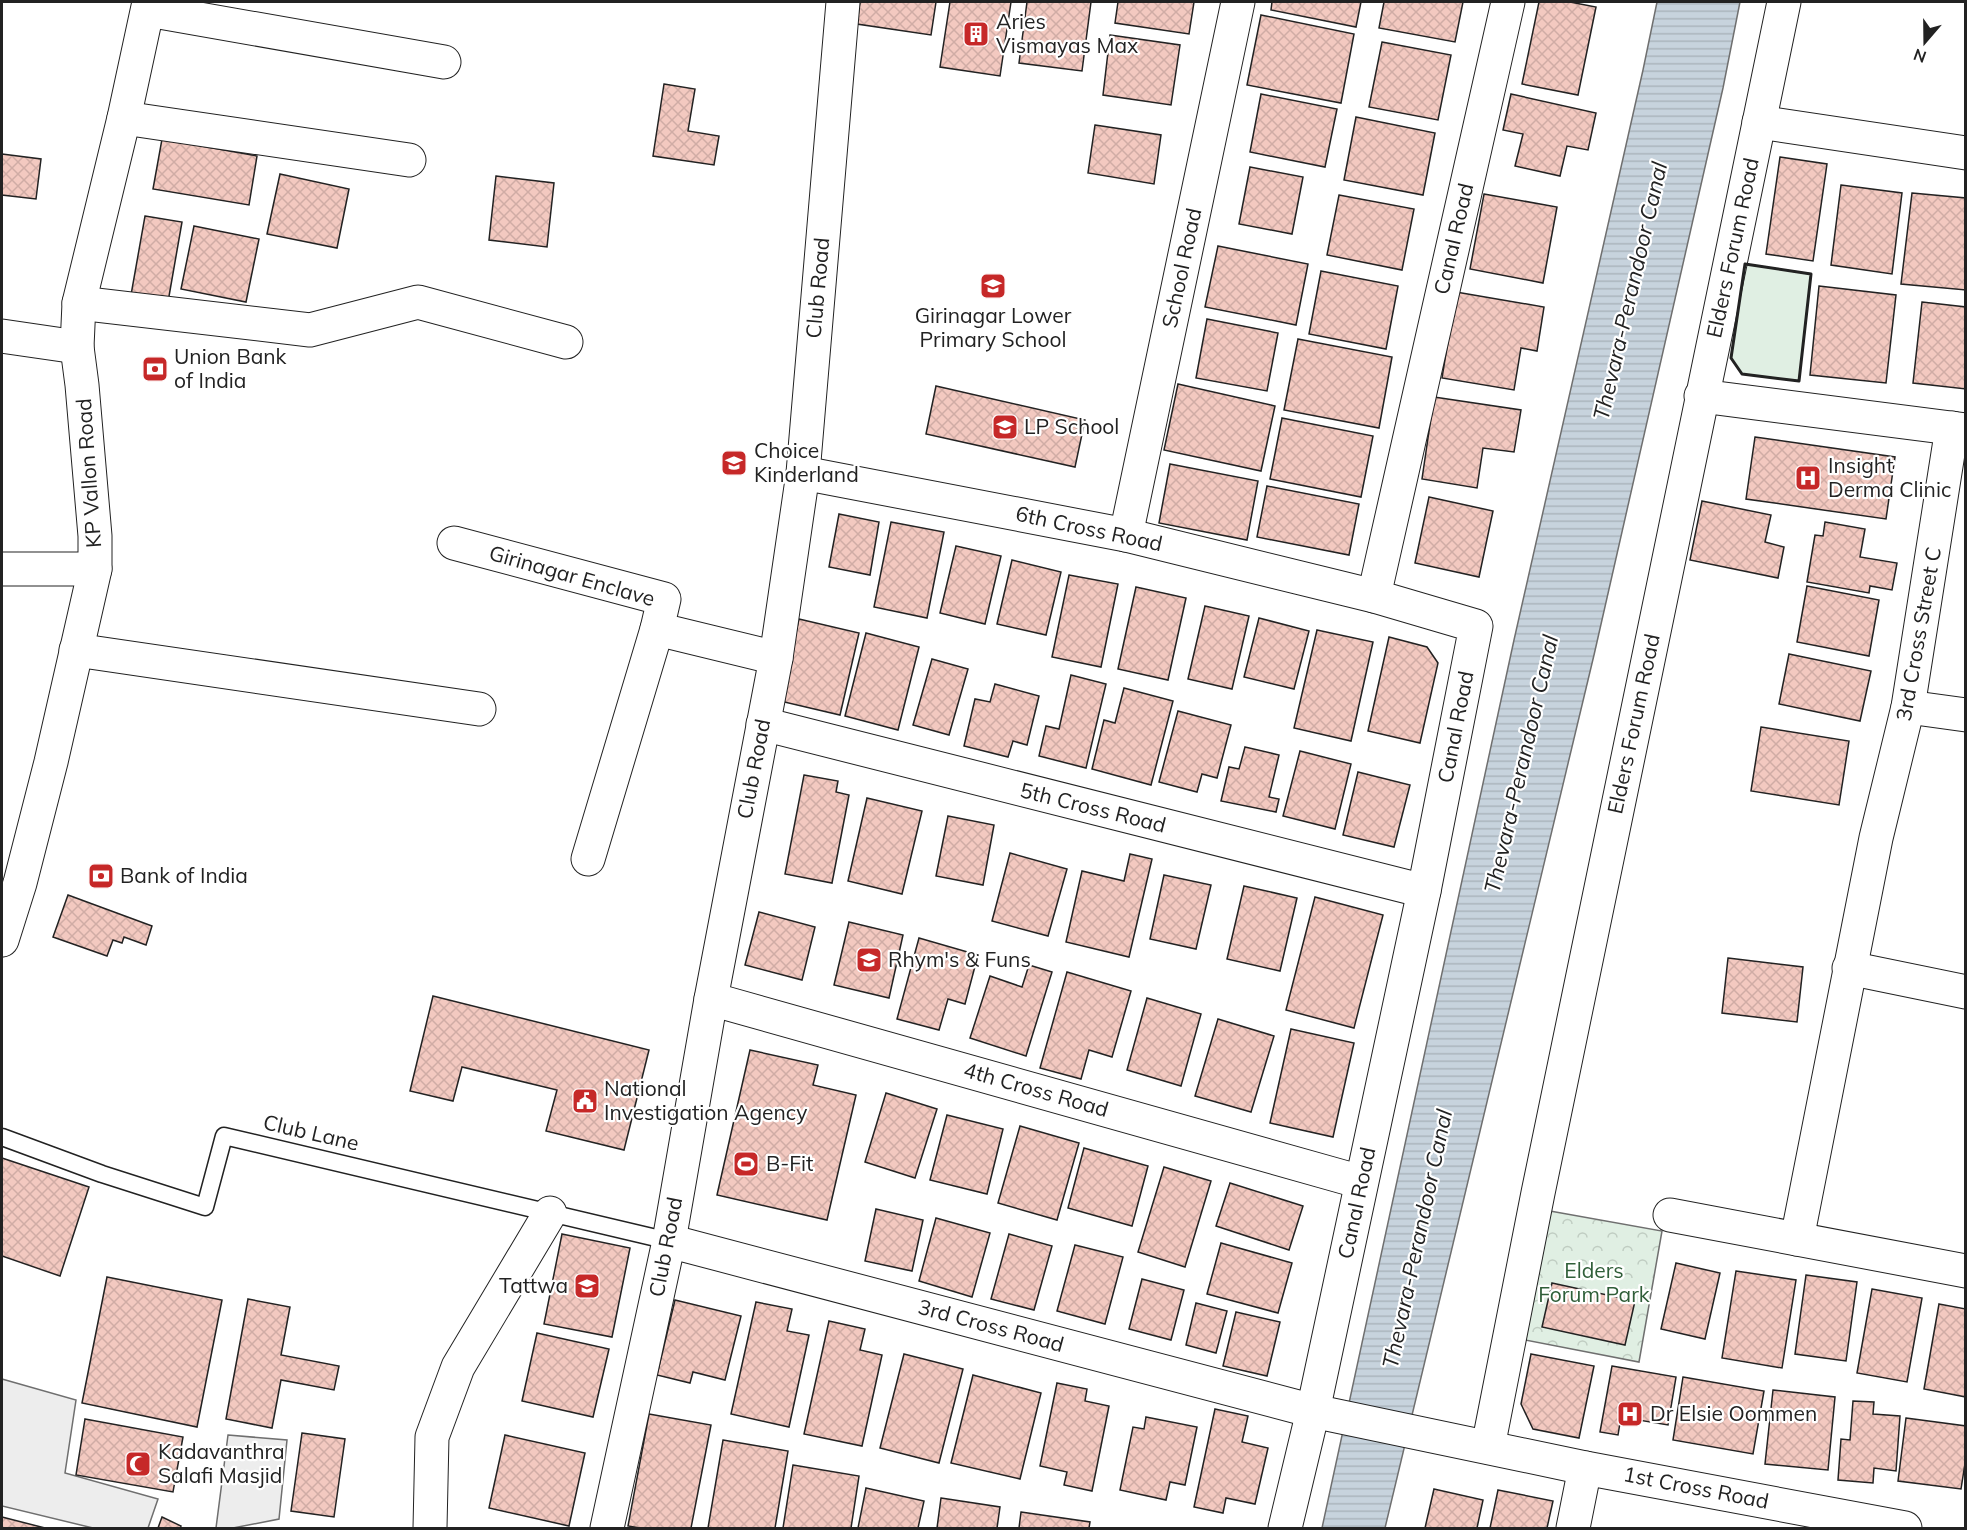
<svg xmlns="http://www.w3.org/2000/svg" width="1967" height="1530" font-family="Mulish,sans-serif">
<defs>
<pattern id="park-crowns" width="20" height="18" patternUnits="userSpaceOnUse" patternTransform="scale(1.5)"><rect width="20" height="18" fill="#e0efe3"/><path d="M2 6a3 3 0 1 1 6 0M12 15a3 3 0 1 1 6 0" fill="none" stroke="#c0cdc2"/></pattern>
<pattern id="water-rules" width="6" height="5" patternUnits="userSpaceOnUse" patternTransform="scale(1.5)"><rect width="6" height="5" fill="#c7d3dd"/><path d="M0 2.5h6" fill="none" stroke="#abb5bd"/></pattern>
<pattern id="building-cross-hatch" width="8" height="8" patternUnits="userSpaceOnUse" patternTransform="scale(1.5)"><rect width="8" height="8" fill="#f3c9c0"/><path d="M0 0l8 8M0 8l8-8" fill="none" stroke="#d0aca5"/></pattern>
</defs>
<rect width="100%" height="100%" fill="#fff"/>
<polygon fill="#e0efe3" stroke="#6f6f6f" stroke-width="1.5" points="1745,264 1811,274 1799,381 1742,374 1731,358"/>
<polygon fill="url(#park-crowns)" stroke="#6f6f6f" stroke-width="1.5" points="1550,1211 1662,1231 1639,1362 1525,1340"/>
<g fill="#ededed" stroke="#6f6f6f" stroke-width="1.5">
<polygon points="2,1379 76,1400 65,1473 158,1499 148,1528 93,1528 2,1506"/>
<polygon points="228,1435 287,1440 279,1519 233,1528 216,1528"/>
</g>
<polygon fill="url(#water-rules)" stroke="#6f6f6f" stroke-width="1.5" points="1657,2 1740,2 1723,88 1594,655 1385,1528 1322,1528 1514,640 1643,70"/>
<g fill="url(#building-cross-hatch)" stroke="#222" stroke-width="1.5">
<polygon points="860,2 936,2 931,35 857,24"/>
<polygon points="950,2 1011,2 1000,76 940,67"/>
<polygon points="1027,2 1091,2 1082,71 1019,63"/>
<polygon points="1118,2 1194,2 1189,34 1115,23"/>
<polygon points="1272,2 1361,2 1356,27 1271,10"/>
<polygon points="1384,2 1463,2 1455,42 1379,28"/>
<polygon points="1539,2 1570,2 1596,7 1578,95 1522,84"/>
<polygon points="1261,15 1354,34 1341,103 1247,85"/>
<polygon points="1110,35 1180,45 1171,105 1103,95"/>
<polygon points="1382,42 1451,55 1438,120 1369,107"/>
<polygon points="664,84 695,89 688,131 719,136 714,165 653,156"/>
<polygon points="1261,94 1337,109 1325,167 1250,152"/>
<polygon points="1511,94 1596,113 1588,150 1567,146 1560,176 1515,166 1523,134 1503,130"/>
<polygon points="1356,117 1435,133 1423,195 1344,180"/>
<polygon points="1095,125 1161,135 1154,184 1088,173"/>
<polygon points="162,139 257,156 249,205 153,189"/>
<polygon points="2,154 41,159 36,199 2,195"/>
<polygon points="1780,157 1827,164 1813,261 1766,254"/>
<polygon points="1250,167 1303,177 1292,234 1239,224"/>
<polygon points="280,174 349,189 337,248 267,234"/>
<polygon points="496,176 554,183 547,247 489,240"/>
<polygon points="1841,185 1902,193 1892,274 1831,265"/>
<polygon points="1912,193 1966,198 1966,290 1901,284"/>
<polygon points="1484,194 1557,207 1543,283 1470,269"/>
<polygon points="1339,195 1414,209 1402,270 1327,255"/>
<polygon points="145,216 182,222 168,302 131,295"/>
<polygon points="194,226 259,239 246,302 181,289"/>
<polygon points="1218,246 1308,264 1296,325 1205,307"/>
<polygon points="1321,271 1398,286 1386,349 1309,334"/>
<polygon points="1819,286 1896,295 1886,383 1810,375"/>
<polygon points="1456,292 1544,307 1537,351 1521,348 1514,390 1442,378"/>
<polygon points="1922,302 1966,307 1966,389 1913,383"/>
<polygon points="1207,319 1278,333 1267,391 1196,378"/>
<polygon points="1298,339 1392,357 1379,428 1284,410"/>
<polygon points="1178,384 1275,406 1261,471 1164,450"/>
<polygon points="936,386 1085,420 1075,467 926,434"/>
<polygon points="1434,397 1521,410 1514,452 1483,448 1477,488 1422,479"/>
<polygon points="1282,418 1373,436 1361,497 1270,479"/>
<polygon points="1755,437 1895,457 1886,519 1746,499"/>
<polygon points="1170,464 1258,481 1247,540 1159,523"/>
<polygon points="1267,486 1359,504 1349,555 1257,537"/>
<polygon points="1429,497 1493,511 1479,577 1415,563"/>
<polygon points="1702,501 1771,515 1765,542 1784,547 1778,578 1690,560"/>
<polygon points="839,514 879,522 870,575 829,567"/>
<polygon points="891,522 944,532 927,618 874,607"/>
<polygon points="1825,522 1865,529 1860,557 1897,563 1892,590 1870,586 1869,593 1807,582 1815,535 1823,536"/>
<polygon points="956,546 1001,556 985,624 940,613"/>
<polygon points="1012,560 1061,572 1046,635 997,624"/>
<polygon points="1069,575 1118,584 1101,667 1052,657"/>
<polygon points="1807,586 1879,600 1869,656 1797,642"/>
<polygon points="1136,587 1186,598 1168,680 1118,669"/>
<polygon points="1205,606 1249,616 1232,689 1188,679"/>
<polygon points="1259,618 1309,631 1294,689 1244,677"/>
<polygon points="799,619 859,633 840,715 780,701"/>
<polygon points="1317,630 1373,642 1351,741 1294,728"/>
<polygon points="866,633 919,647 898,730 845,716"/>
<polygon points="1389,637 1427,647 1438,663 1420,743 1368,731"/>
<polygon points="1789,654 1871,671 1860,721 1779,704"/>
<polygon points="932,659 968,669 949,735 913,725"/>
<polygon points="1071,675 1106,684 1086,768 1039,756 1046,726 1059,729"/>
<polygon points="995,684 1039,696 1027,745 1013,741 1008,757 964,746 975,699 990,702"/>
<polygon points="1124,688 1173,701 1151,785 1092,769 1104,720 1115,723"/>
<polygon points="1178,711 1231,725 1217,778 1202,774 1197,792 1159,782"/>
<polygon points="1761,727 1849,741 1839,805 1751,791"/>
<polygon points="1245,747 1279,755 1269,797 1279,799 1276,812 1221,801 1229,767 1239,769"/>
<polygon points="1300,751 1351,764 1335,829 1283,816"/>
<polygon points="1358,772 1410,785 1394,847 1343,835"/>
<polygon points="804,775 838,781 836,792 849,795 832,883 785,874"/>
<polygon points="867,798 922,811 902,894 848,881"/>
<polygon points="948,816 994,825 983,885 936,876"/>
<polygon points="1010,853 1067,869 1048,936 992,921"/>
<polygon points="1130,854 1152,859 1129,957 1066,942 1082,871 1124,881"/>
<polygon points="1164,875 1211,885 1196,949 1150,939"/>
<polygon points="1244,886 1297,898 1280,971 1227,959"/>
<polygon points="68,895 152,926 146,945 124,937 122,943 113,940 107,956 53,937"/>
<polygon points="1315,897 1383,915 1354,1028 1286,1010"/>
<polygon points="759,912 815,927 802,980 745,965"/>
<polygon points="849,922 903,935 889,998 834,985"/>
<polygon points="919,938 978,955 965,1004 948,999 939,1030 897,1019"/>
<polygon points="1728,958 1803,967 1797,1022 1722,1013"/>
<polygon points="1029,965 1052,972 1026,1056 970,1038 990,976 1022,987"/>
<polygon points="1067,972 1131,991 1112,1057 1089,1050 1081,1079 1040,1068"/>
<polygon points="433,996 649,1050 624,1150 546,1131 557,1090 462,1067 453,1101 410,1091"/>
<polygon points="1147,998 1201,1014 1181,1086 1127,1070"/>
<polygon points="1218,1019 1274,1036 1251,1112 1195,1096"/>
<polygon points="1291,1029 1354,1043 1333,1137 1270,1123"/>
<polygon points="750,1050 818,1065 813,1085 856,1095 827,1220 717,1195"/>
<polygon points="886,1093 937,1109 915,1178 865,1162"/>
<polygon points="947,1115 1003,1129 987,1194 930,1180"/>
<polygon points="1020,1126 1079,1143 1057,1220 998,1203"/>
<polygon points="1084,1148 1148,1166 1132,1226 1068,1208"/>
<polygon points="2,1158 89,1187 60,1276 2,1256"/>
<polygon points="1164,1167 1211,1181 1185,1267 1138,1252"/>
<polygon points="1230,1183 1303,1206 1289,1250 1216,1226"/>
<polygon points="876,1209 923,1220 912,1271 865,1261"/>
<polygon points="936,1218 990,1233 972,1297 919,1281"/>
<polygon points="562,1234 630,1248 612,1337 544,1324"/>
<polygon points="1009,1234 1052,1246 1034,1310 991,1299"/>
<polygon points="1221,1243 1292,1263 1278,1313 1207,1294"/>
<polygon points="1075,1245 1123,1257 1105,1324 1057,1311"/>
<polygon points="1676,1263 1720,1273 1705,1339 1661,1329"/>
<polygon points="1736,1271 1796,1280 1782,1368 1722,1358"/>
<polygon points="1806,1275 1857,1282 1846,1361 1795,1354"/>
<polygon points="107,1277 222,1300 197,1427 82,1403"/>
<polygon points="1142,1279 1184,1290 1171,1340 1129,1329"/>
<polygon points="1552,1283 1635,1301 1625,1345 1542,1327"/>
<polygon points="1872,1289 1922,1298 1907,1382 1857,1373"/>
<polygon points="248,1299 290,1307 281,1355 339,1366 334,1390 281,1380 272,1428 226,1419"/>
<polygon points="675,1300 741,1316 725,1380 693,1372 690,1383 657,1375"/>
<polygon points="756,1302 792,1309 787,1331 809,1335 789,1427 731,1414"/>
<polygon points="1196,1303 1227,1311 1216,1353 1186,1345"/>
<polygon points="1939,1304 1966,1309 1966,1397 1924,1389"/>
<polygon points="1236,1312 1280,1322 1267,1376 1223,1366"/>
<polygon points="829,1321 865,1329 860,1350 882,1355 862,1446 804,1434"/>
<polygon points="537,1333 609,1349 593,1417 522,1401"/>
<polygon points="904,1354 963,1369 939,1463 880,1448"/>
<polygon points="1531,1354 1594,1366 1579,1438 1533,1429 1521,1404"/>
<polygon points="1612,1366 1676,1377 1668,1425 1621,1417 1618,1435 1600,1432"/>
<polygon points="973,1375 1041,1393 1020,1479 951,1463"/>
<polygon points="1683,1377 1764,1391 1753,1454 1673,1440"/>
<polygon points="1057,1383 1087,1389 1085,1401 1109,1406 1092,1491 1064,1485 1067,1472 1040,1466"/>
<polygon points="1773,1390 1835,1397 1828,1470 1765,1464"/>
<polygon points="1853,1401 1874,1402 1873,1414 1900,1416 1896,1471 1874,1468 1873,1483 1838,1480 1841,1439 1850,1440"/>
<polygon points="1215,1409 1248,1416 1242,1442 1268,1448 1255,1504 1226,1498 1223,1513 1194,1507"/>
<polygon points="649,1414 711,1425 691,1528 640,1528 628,1526"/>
<polygon points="1146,1417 1197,1427 1185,1485 1170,1482 1166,1500 1120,1490 1133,1427 1144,1429"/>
<polygon points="1906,1418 1966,1426 1966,1457 1961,1489 1898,1481"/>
<polygon points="85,1419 183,1437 173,1492 76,1475"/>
<polygon points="302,1433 345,1439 334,1517 291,1511"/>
<polygon points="505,1435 585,1453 569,1526 489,1508"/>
<polygon points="723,1440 788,1451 775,1528 708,1528"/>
<polygon points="793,1465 859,1476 851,1528 783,1528"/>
<polygon points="866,1488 924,1501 918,1528 858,1528"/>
<polygon points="1434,1489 1483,1500 1477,1528 1425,1528"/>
<polygon points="1498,1490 1553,1501 1547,1528 1490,1528"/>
<polygon points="941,1498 1000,1507 997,1528 937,1528"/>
<polygon points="1021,1512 1090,1522 1089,1528 1019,1528"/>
<polygon points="2,1517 45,1528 2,1528"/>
<polygon points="162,1517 181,1526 180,1528 158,1528"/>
</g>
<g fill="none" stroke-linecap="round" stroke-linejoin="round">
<g stroke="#222" stroke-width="19">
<polyline id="service" points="2,1137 102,1174 205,1207 224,1136 669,1241"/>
</g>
<g stroke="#222" stroke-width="35">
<g id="minor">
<polyline points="148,10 444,62"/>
<polyline points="124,118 409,160"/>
<polyline points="1759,122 1966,153"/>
<polyline points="79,303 310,330 418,302 566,342"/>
<polyline points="2,336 77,347"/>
<polyline points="1701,396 1966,430"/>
<polyline points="803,473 1126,535 1374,596"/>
<polyline points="1126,535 1238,2"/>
<polyline points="454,543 664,599 657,629 776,658"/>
<polyline points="2,569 95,569"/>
<polyline points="76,650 479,709"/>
<polyline points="1908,707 1966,715"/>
<polyline points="763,724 1424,891"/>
<polyline points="588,859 657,629"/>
<polyline points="1849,968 1966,992"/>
<polyline points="711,999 1361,1182"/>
<polyline points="1670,1215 1966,1271"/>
<polyline points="1797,1239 1876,838 1908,707 1952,428"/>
<polyline points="669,1241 1313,1411 1585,1468 1905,1528"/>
<polyline points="1488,1447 1538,1193 1784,2"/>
<polyline points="430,1528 432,1437 458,1367 550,1213"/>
<polyline points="607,1528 669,1241 711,999 776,658 803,473 843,2"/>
<polyline points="1285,1528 1313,1411 1424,891 1476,626 1374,596 1508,2"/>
<polyline points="1573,1528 1585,1468"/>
</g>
</g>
<g stroke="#222" stroke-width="35">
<polyline id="tertiary" points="2,940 20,883 51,762 95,569 95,536 82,385 77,347 79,303 124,118 149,2"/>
</g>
<use href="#service" stroke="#fff" stroke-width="16"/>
<use href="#minor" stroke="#fff" stroke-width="33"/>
<use href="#tertiary" stroke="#fff" stroke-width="33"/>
<polygon stroke="#222" stroke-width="3" points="1745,264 1811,274 1799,381 1742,374 1731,358"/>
</g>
<defs>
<g id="building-square" transform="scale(1.35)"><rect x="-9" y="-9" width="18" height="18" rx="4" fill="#c62828" stroke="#fff"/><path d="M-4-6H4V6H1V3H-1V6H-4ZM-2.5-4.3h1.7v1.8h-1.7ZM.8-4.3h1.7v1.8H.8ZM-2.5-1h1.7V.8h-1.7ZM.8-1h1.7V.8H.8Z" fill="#fff"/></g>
<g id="school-square" transform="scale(1.35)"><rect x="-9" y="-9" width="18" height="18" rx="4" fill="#c62828" stroke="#fff"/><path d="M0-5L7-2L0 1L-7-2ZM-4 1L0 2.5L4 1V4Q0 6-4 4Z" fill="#fff"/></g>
<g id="bank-square" transform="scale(1.35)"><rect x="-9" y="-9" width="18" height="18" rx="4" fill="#c62828" stroke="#fff"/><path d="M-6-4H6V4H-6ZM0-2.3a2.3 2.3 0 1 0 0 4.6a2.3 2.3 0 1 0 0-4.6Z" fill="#fff"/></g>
<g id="hospital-square" transform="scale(1.35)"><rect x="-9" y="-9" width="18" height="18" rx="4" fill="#c62828" stroke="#fff"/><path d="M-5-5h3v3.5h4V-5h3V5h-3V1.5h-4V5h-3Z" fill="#fff"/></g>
<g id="civic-square" transform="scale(1.35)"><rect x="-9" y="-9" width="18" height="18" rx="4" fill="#c62828" stroke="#fff"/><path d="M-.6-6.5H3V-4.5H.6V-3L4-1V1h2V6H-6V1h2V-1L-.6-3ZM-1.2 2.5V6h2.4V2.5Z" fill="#fff"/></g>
<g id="stadium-square" transform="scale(1.35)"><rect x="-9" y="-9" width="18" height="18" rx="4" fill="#c62828" stroke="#fff"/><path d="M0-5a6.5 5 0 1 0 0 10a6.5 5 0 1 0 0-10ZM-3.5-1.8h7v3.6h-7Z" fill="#fff"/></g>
<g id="mosque-square" transform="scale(1.35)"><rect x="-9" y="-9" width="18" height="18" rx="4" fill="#c62828" stroke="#fff"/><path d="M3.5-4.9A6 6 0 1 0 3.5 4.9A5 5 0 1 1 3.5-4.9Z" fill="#fff"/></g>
</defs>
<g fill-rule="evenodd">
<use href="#building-square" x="976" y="34"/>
<use href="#school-square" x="993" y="286"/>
<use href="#bank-square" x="155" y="369"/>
<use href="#school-square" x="1005" y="427"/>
<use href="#school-square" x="734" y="463"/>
<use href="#hospital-square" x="1808" y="478"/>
<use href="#bank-square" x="101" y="876"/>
<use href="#school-square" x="869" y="960"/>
<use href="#civic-square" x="585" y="1101"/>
<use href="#stadium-square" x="746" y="1164"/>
<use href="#school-square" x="587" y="1286"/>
<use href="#hospital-square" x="1630" y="1414"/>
<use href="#mosque-square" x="138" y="1464"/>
</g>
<g text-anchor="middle" stroke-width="4.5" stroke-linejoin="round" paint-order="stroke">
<g font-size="21" fill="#222" stroke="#fff" text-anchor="start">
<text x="996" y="29">Aries<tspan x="996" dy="24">Vismayas Max</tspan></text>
<text x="993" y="323" text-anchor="middle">Girinagar Lower<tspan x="993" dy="24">Primary School</tspan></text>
<text x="174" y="364">Union Bank<tspan x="174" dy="24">of India</tspan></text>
<text x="1024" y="434">LP School</text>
<text x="754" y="458">Choice<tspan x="754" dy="24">Kinderland</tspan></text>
<text x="1828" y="473">Insight<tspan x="1828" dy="24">Derma Clinic</tspan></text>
<text x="120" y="883">Bank of India</text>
<text x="888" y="967">Rhym's &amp; Funs</text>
<text x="604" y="1096">National<tspan x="604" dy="24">Investigation Agency</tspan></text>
<text x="766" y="1171">B-Fit</text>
<text x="568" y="1293" text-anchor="end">Tattwa</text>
<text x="1650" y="1421">Dr Elsie Oommen</text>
<text x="158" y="1459">Kadavanthra<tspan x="158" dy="24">Salafi Masjid</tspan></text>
</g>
<g font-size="21" fill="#222" stroke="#fff">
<text transform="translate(1454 239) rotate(-77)" y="7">Canal Road</text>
<text transform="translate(1733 248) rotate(-78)" y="7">Elders Forum Road</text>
<text transform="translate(1182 268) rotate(-78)" y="7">School Road</text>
<text transform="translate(818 288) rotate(-85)" y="7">Club Road</text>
<text transform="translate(89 473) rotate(-94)" y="7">KP Vallon Road</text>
<text transform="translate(1089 529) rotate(12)" y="7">6th Cross Road</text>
<text transform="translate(572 576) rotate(16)" y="7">Girinagar Enclave</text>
<text transform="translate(1919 634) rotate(-80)" y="7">3rd Cross Street C</text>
<text transform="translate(1634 724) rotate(-78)" y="7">Elders Forum Road</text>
<text transform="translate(1456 727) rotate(-79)" y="7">Canal Road</text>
<text transform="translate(754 769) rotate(-79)" y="7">Club Road</text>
<text transform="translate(1093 808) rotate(14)" y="7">5th Cross Road</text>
<text transform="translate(1036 1090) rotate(16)" y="7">4th Cross Road</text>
<text transform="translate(311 1133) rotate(13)" y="7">Club Lane</text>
<text transform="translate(1357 1203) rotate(-78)" y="7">Canal Road</text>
<text transform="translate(666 1247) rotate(-79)" y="7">Club Road</text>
<text transform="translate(991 1326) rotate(15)" y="7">3rd Cross Road</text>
<text transform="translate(1696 1488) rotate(11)" y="7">1st Cross Road</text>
</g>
<g font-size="21" fill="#2f5e38" stroke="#fff">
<text x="1594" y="1278">Elders<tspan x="1594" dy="24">Forum Park</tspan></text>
</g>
<g font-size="22" font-style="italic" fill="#222" stroke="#fff">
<text transform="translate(1630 291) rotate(-77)" y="8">Thevara-Perandoor Canal</text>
<text transform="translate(1521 764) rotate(-77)" y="8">Thevara-Perandoor Canal</text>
<text transform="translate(1417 1239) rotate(-78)" y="8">Thevara-Perandoor Canal</text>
</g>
</g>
<rect width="1967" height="1530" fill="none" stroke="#222222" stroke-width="6"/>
<g transform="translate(1925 42) rotate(200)" stroke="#ffffff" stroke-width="4.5" paint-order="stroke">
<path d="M0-4.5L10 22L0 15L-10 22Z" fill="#222222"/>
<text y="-9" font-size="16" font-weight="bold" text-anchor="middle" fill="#222222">N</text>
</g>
</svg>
